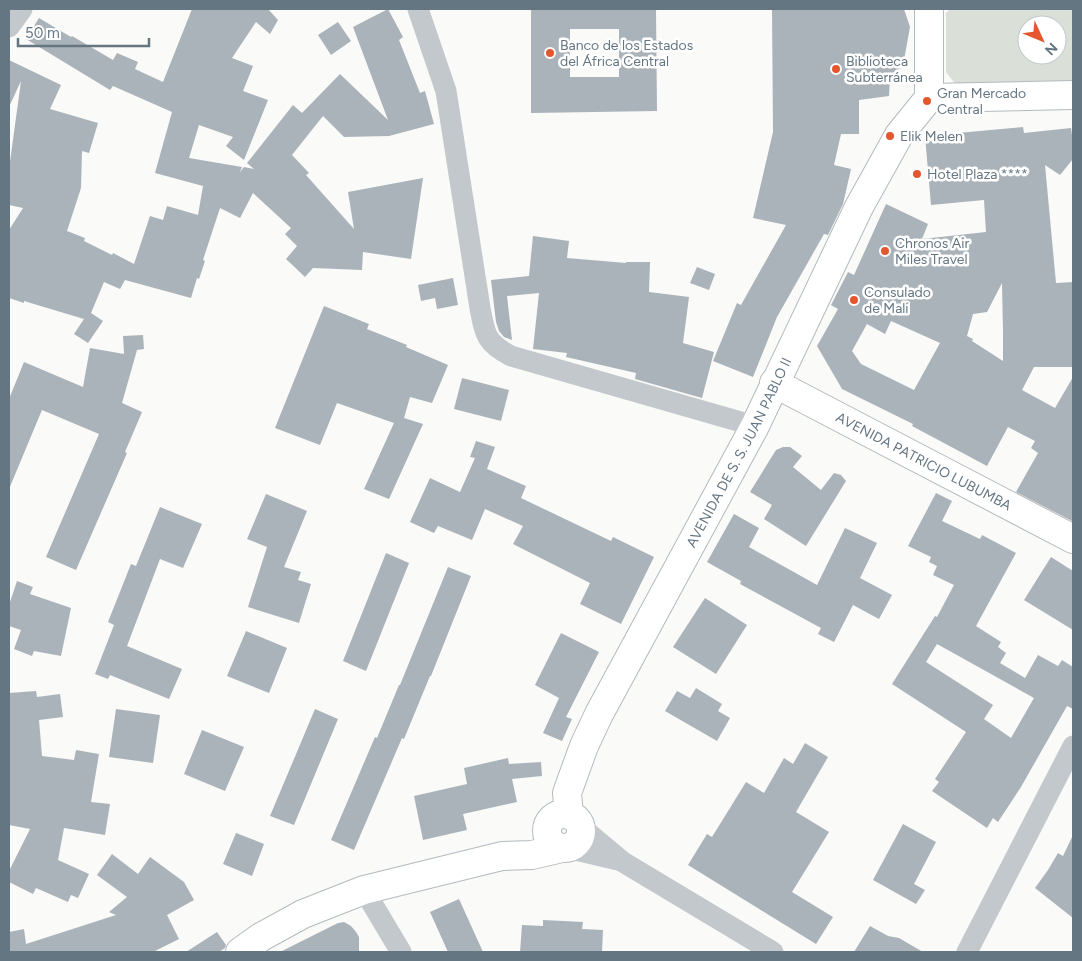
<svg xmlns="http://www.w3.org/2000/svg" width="1082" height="961" font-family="Figtree,sans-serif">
<rect width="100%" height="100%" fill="#fafaf8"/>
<path fill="#dadfd7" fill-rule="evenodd" d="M 950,9 L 1073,9 L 1073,87 L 960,90 L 946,72 L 946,13 ZM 1027,25 L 1057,25 L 1057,55 L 1027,55 Z"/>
<g fill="#aab3b9" fill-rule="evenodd">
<polygon points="192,9 268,9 278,20 270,34 256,22 232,58 253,66 243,91 268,100 244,160 226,146 233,137 199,125 189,158 242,167 240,172 244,167 254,169 247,163 293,105 302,113 340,74 388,120 353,27 388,9 403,37 399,40 420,93 425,91 434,124 389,136 344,137 323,116 292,155 309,173 306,175 354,229 348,192 423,178 411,259 363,252 362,270 313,268 305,277 286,259 297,246 285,234 291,228 253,193 240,218 220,208 203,260 205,261 199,279 197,278 191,298 125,280 120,289 104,282 91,313 103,321 88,343 74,334 84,319 24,301 24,303 9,298 9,230 23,208 9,205 9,169 21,81 9,107 9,60 61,85 50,109 98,123 89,153 82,151 81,188 67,231 85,238 84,241 112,255 113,253 134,264 150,216 163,220 167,206 198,215 203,186 155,173 172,112 113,86 110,90 26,39 39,18 71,37 72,36 113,60 117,53 138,62 135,69 163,82"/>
<path d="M 531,9 L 656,9 L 657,111 L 531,113 ZM 570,29 L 619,29 L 619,77 L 570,77 Z"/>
<polygon points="772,9 904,9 910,27 904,60 895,78 890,78 889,96 859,100 859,134 841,134 834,165 851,169 843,204 828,235 824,234 777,317 753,377 713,361 737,303 741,305 786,225 753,218 773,132"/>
<polygon points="338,22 351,41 331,55 318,35"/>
<path d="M 1023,127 L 1024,133 L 1071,128 L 1073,142 L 1073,159 L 1060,175 L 1045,165 L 1056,283 L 1073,282 L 1073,367 L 1034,367 L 1022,390 L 1055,408 L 1073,377 L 1073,520 L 1072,521 L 1016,492 L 1038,453 L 1031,448 L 1035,441 L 1008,427 L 987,466 L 912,426 L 913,424 L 842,389 L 817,346 L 838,309 L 831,305 L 848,272 L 854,275 L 886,204 L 928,224 L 922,239 L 986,232 L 984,200 L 931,205 L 925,136 ZM 1002,283 L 1003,332 L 1003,361 L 972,341 L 973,339 L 967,336 L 973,314 L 987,312 ZM 891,321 L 940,343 L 914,390 L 861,364 L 852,351 L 867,324 L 885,334 Z"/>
<polygon points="533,236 569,241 567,258 626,263 626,262 650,262 649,292 689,297 683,343 714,352 702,398 635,379 636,373 566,357 567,353 533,349 539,293 507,296 512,340 504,337 499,331 496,322 491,280 529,276"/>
<polygon points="697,267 715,274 709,290 690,283"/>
<polygon points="453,278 458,305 437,309 435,298 421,301 418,285"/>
<polygon points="324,306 369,324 367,329 407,345 406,347 448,365 432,403 410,397 404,418 423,424 389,499 364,489 394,423 337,403 320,445 275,428"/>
<polygon points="143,335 144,349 137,350 122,403 142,412 125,452 127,453 76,570 46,557 99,434 42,410 9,489 9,399 24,362 83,387 90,348 124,354 123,336"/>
<polygon points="462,378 509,390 501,421 454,409"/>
<polygon points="476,441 495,447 487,469 526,486 521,498 611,541 613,537 654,557 621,624 580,604 590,583 513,544 523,526 485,509 472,540 438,526 434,533 410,522 430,478 460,492 475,458 470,457"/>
<polygon points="783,447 790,447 802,456 793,467 821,490 834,473 841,475 846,481 806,546 764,519 772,505 750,492 776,450"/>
<path d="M 936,493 L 952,501 L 942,521 L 980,539 L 982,535 L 1016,553 L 976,626 L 1001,642 L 998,647 L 1006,653 L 1000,663 L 1025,678 L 1038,655 L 1058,666 L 1062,660 L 1073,667 L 1073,709 L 1067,706 L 1021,787 L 998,822 L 993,818 L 987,828 L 932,791 L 939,782 L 935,779 L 966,732 L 892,684 L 935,616 L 937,617 L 954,585 L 933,575 L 937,566 L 929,562 L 931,557 L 908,546 ZM 937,644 L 1034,698 L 1011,738 L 984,719 L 993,705 L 926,662 Z"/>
<polygon points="266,494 307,511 284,567 301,572 298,580 311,584 299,623 248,607 267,547 247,539"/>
<polygon points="160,507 202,524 183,568 160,559 127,646 182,669 169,699 110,675 108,679 95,674 114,625 108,622 131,564 136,566"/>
<polygon points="734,514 759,528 749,547 817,585 845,528 877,543 860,578 892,595 879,619 853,605 834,642 818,634 821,628 740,584 741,581 707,562"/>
<polygon points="386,553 409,563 366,671 343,661"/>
<polygon points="1051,557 1073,571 1073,630 1024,600"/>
<polygon points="448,567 471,576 431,676 430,676 404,739 402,738 354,850 331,840 375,737 377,738 399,685 400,685"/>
<polygon points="17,581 33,587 30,594 71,608 61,656 34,651 32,656 14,649 21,630 9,626 9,605"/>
<polygon points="705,598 747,625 716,674 673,647"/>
<polygon points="246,631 287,648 269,693 227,676"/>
<polygon points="561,633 599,652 566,717 572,719 562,741 543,733 559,698 535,685"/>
<polygon points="696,688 722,704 718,711 730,718 717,741 665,711 677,691 690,698"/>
<polygon points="36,691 37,697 60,694 63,717 39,720 42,756 74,760 76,750 99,754 91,802 110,804 105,835 64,828 58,860 89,874 78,898 71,895 68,902 36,888 33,894 9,882 9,871 30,829 9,825 9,693"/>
<polygon points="116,709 160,715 153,763 109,757"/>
<polygon points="315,709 338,719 294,825 270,816"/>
<polygon points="202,730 244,747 225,791 184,774"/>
<polygon points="805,743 828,757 796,812 829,832 792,892 833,917 816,944 688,865 707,834 712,837 746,782 764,793 784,758 793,764"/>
<polygon points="508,758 509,764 541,762 542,776 512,779 517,802 463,814 467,830 423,840 414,796 467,784 464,768"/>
<polygon points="903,824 936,842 914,884 925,890 916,904 873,880"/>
<polygon points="236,833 264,844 252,876 223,864"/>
<polygon points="1073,835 1073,918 1035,888 1048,870 1058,853 1063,856"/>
<polygon points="112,854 138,874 150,857 184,882 194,900 167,915 179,939 153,952 9,952 9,932 24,929 26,944 116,915 109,912 127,897 97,875"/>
<polygon points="459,899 483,952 448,952 430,912"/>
<polygon points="543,920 583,922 582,929 603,930 602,952 520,952 522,925 543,926"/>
<polygon points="344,922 351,926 356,932 359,937 359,952 280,952 338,923"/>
<polygon points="870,926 888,936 899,938 923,952 854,952"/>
<polygon points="217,932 226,945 225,948 219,952 186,952"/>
</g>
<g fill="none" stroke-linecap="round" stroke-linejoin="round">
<g stroke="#b3babf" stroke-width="30">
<g id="secondary">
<polyline points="929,98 1073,95"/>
<path id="s1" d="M 774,383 L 1073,539"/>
<circle cx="564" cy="831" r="17"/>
<path id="s2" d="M 569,815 L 567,793 L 584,746 L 599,714 L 755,426 L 859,207 L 899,135 L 929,98 L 929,9"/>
<polyline points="240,952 261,937 303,914 364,890 502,856 532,855 562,848"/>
</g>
</g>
<g stroke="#c3c8cc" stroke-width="21">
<path d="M 418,9 L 446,91 L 480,308 C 485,335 486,343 511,356 L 755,426"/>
<polyline points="9,27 22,9"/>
<polyline points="580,826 623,862 773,952"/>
<polyline points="567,848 618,860"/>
<polyline points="364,890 401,952"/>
<polyline points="967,952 1073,746"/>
</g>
<use href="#secondary" stroke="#fff" stroke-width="28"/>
</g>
<g fill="#e4572e" stroke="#fff" stroke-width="2">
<circle cx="550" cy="53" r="5"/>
<circle cx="836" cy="69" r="5"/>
<circle cx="927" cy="101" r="5"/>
<circle cx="890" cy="136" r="5"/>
<circle cx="917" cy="174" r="5"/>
<circle cx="885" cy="251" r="5"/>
<circle cx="854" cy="300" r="5"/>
</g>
<g text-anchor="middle" stroke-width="5" stroke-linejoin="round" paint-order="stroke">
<g font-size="14" fill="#657683" stroke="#fff" text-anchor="start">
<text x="560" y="50">Banco de los Estados<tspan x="560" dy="16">del África Central</tspan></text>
<text x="846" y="66">Biblioteca<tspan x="846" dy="16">Subterránea</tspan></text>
<text x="937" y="98">Gran Mercado<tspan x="937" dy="16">Central</tspan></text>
<text x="900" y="141">Elik Melen</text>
<text x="927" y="179">Hotel Plaza ****</text>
<text x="895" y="248">Chronos Air<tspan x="895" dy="16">Miles Travel</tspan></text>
<text x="864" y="297">Consulado<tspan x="864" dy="16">de Mali</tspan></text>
</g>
<g font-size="14" fill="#657683" stroke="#fff">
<text dy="5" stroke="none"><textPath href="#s2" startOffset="404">AVENIDA DE S. S. JUAN PABLO II</textPath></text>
<text dy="5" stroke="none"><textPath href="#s1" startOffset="169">AVENIDA PATRICIO LUBUMBA</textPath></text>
</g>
</g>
<rect width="1082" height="961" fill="none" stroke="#657683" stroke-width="20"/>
<g transform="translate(1042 40) rotate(134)"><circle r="24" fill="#ffffff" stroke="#c1c8cd"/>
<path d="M0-4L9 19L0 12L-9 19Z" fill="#e4572e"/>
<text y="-8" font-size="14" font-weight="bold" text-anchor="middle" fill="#657683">N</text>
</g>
<path d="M18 38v8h131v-8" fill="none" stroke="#657683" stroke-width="2.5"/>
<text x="25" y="38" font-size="15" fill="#657683" stroke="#ffffff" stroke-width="4" paint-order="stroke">50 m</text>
</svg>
